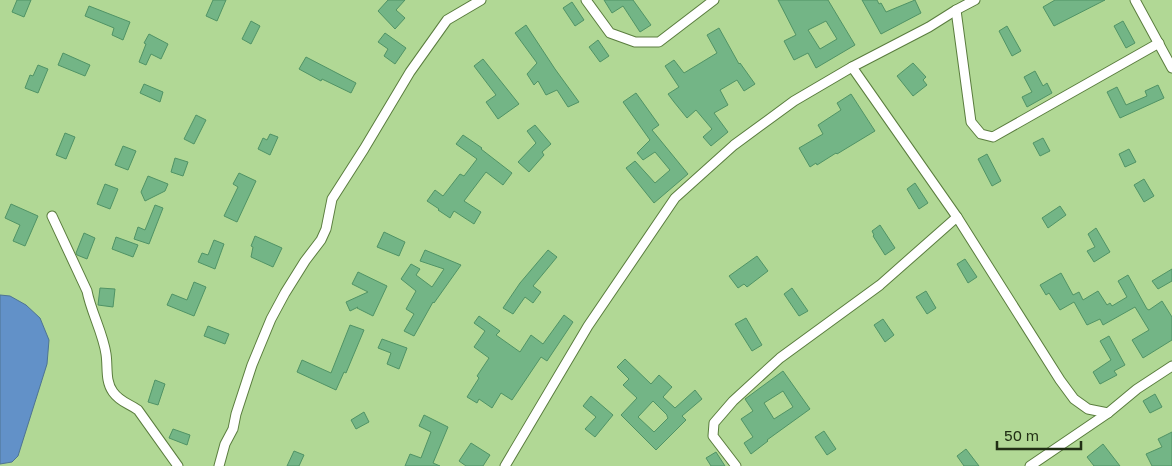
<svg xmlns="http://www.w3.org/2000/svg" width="1172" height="466" font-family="'Golos Text',sans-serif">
<rect width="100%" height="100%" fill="#b1d895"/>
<polygon fill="#6291c8" stroke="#4e7492" points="0,295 10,296 26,305 40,318 49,340 47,364 18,456 12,462 0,464"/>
<g fill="#73b586" stroke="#509365" fill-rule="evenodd">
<polygon points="17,0 31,0 24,17 12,12"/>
<polygon points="213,0 226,0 217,21 206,16"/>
<polygon points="388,0 405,0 396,10 405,18 395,29 378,11"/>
<polygon points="604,0 633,0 651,25 640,32 623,6 612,13"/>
<path d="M 778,0 L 828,0 L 855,45 L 816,68 L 808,53 L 794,60 L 784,41 L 796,35 ZM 826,21 L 837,39 L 820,49 L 808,30 Z"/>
<polygon points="862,0 877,0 879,4 881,3 886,12 915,0 921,13 881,34"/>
<polygon points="1055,0 1105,0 1054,26 1043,7"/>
<polygon points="572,2 584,20 575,26 563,8"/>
<polygon points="89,6 130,22 123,40 112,35 114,28 85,16"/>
<polygon points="251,21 260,26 251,44 242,39"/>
<polygon points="1123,21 1135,43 1126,48 1114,26"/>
<polygon points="526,25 555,69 579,102 568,107 557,90 546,95 538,81 534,85 527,74 537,63 515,33"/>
<polygon points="1007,26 1021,51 1012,56 999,31"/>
<polygon points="719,28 739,64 740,63 755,84 744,91 737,80 720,90 728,105 714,113 728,132 711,146 703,137 712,129 696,110 687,118 674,102 668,94 679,87 665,66 674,60 684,73 717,53 707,35"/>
<polygon points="385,33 406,48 395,64 384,56 388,49 378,42"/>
<polygon points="149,34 168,44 161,59 151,54 146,65 139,62 146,44 144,43"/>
<polygon points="598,40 609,56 600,62 589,47"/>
<polygon points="63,53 90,65 85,76 58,65"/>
<polygon points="306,57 356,83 351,93 322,79 321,81 299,69"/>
<polygon points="483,59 519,104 498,119 486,102 496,95 474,66"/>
<polygon points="913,63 926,77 923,80 927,85 913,96 897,76"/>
<polygon points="38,65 48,69 38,93 25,88 30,75 33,76"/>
<polygon points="1035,71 1043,86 1047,83 1052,93 1027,107 1022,97 1032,92 1024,77"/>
<polygon points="144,84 163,92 160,102 140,93"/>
<polygon points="1158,85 1164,98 1120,118 1107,92 1117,87 1126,105 1147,96 1145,91"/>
<polygon points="636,93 659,125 652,130 688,174 654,203 626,168 635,161 655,183 670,170 655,152 643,160 637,153 650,140 623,102"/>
<polygon points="851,94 875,131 837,154 836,153 817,165 816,163 810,167 799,148 823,134 818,125 841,110 837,103"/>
<polygon points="196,115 206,120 194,144 184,139"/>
<polygon points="535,125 551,144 542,152 544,155 529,172 518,162 536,143 527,131"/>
<polygon points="65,133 75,137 66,159 56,155"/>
<polygon points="270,134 278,137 270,155 258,149 263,138 267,140"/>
<polygon points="463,135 482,148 481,149 512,173 503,185 486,172 464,201 481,212 474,224 454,211 450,218 438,210 439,209 427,201 435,190 443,196 460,174 464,176 477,159 456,144"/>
<polygon points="1043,138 1050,151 1040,156 1033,143"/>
<polygon points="123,146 136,151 128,170 115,165"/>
<polygon points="1129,149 1136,162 1125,167 1119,154"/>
<polygon points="987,154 1001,181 992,186 978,159"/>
<polygon points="175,158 188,162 183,176 171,172"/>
<polygon points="239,173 256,181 237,222 224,216 238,187 233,184"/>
<polygon points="148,176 168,184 165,191 145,201 141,192"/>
<polygon points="1144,179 1154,196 1144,202 1134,185"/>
<polygon points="915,183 928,203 919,209 907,189"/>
<polygon points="105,184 118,189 110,209 97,204"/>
<polygon points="11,204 38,216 25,246 13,241 20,225 5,218"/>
<polygon points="155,205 163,208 149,244 134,239 138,227 145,230"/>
<polygon points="1060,206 1066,215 1048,228 1042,218"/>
<polygon points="880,225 895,248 885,255 873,236 874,235 872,231"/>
<polygon points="1096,228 1110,252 1094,262 1087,251 1095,247 1088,234"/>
<polygon points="384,232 405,242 399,256 377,247"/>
<polygon points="84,233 95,238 87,259 77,255 76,253"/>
<polygon points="255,236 282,248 273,267 251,257 253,247 251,246"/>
<polygon points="116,237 138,245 133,257 112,249"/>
<polygon points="214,240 224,244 215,269 198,262 202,253 208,255"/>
<polygon points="425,250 461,265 434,303 433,302 414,336 404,331 414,314 406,309 416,291 401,279 411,264 420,269 416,275 432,287 444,269 420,261"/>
<polygon points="548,250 557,257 533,286 541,292 533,303 525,297 513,314 503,308 520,283"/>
<polygon points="757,256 768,271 747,287 744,284 738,288 729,276"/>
<polygon points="965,259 977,277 968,283 957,264"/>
<polygon points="1172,269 1172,281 1158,289 1152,281"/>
<polygon points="358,272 387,286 373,316 357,308 358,307 350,311 346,302 368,292 352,284"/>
<polygon points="1061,273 1073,295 1079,292 1083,300 1098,291 1107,305 1110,303 1112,306 1127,297 1118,281 1128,275 1147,309 1149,310 1162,301 1172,317 1172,340 1143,358 1132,340 1149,330 1135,307 1103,325 1100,319 1087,325 1074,302 1060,310 1049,293 1046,295 1040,285"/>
<polygon points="194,282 206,287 194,316 167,305 172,294 187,300"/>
<polygon points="100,288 115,289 113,307 98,305"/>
<polygon points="792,288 808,311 799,316 784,294"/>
<polygon points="926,291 936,308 927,314 916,297"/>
<polygon points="564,315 573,322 547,361 541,357 512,400 501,393 492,408 479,399 477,403 467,397 479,378 477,376 489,358 474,347 485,331 474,323 479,316 500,331 496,335 520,352 531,335 543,344"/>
<polygon points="746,318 762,345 752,351 735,324"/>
<polygon points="883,319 894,335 885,342 874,325"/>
<polygon points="350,325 364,330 346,373 344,372 336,390 297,372 302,360 331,373"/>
<polygon points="208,326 229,334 225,344 204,336"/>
<polygon points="1109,336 1125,365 1114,371 1117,375 1100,384 1093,372 1111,360 1100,341"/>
<polygon points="382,339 407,348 399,369 387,364 391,353 378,348"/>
<path d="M 625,359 L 651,384 L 659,375 L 672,387 L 663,397 L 675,408 L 695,390 L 702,399 L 682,416 L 686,420 L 656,450 L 621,415 L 637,398 L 623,385 L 629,379 L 617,367 ZM 653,401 L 667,415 L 667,416 L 668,418 L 654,432 L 638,417 Z"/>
<path d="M 783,371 L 810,409 L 767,440 L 768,441 L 751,454 L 744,443 L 753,437 L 741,419 L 753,411 L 745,399 ZM 783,391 L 793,407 L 774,419 L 764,403 Z"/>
<polygon points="155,380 165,384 158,405 148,402"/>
<polygon points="1155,394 1162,407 1150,413 1143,401"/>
<polygon points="591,396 613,415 595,437 585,429 596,417 583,406"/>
<polygon points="364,412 369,422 356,429 351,420"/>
<polygon points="424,415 448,427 433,463 440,466 405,466 410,454 421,458 431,432 419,426"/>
<polygon points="173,429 190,435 187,445 169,438"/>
<polygon points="824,431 836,449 827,455 815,437"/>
<polygon points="1172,432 1172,466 1152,466 1146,454 1162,447 1158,439"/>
<polygon points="471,443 490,455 483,466 466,466 459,461"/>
<polygon points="1103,444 1120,466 1094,466 1087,457"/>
<polygon points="966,449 979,466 964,466 957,456"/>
<polygon points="294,451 304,455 299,466 287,466"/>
<polygon points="716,452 725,466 711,466 706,458"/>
</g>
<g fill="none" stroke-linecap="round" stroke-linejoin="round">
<g stroke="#5a7d3e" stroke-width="11">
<g id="street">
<polyline points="586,0 610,33 635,42 659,42 714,0"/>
<polyline points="1135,0 1172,68"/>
<polyline points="956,10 971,122 981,134 993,137 1159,43"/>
<polyline points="852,67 957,217 1060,380 1074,399 1088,409 1108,413"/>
<path d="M 52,216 L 87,291 C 91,312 103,333 106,354 C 108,367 105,381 113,392 C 120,402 128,403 138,410 L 178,466"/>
<polyline points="219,466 225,444 233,429 236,414 252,365 271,319 285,293 305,261 321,240 326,229 332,199 364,149 410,72 447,20 481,0"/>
<polyline points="505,466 588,326 675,198 734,145 794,101 852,67 929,27 956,10 975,0"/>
<polyline points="736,466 713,436 714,423 733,401 780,358 880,285 957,217"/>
<polyline points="1030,466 1108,413 1137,389 1172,366"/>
</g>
</g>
<use href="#street" stroke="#fff" stroke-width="9"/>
</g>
<path d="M997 441v8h84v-8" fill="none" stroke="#212f15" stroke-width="2.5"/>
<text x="1004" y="441" font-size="15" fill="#212f15" stroke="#b1d895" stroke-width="4" paint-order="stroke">50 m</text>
</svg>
